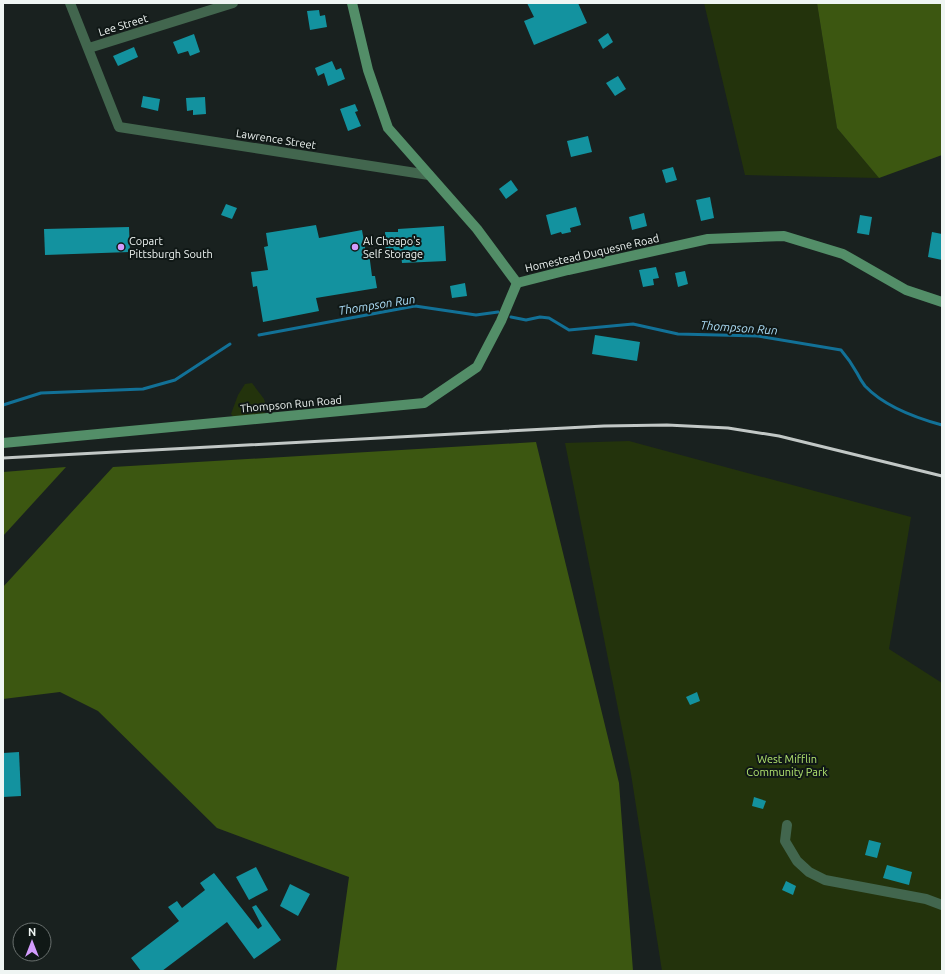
<svg xmlns="http://www.w3.org/2000/svg" width="945" height="974" font-family="Ubuntu,sans-serif">
<rect width="100%" height="100%" fill="#19211f"/>
<g fill="#23330c">
<polygon points="704,3 817,3 837,128 879,178 745,175"/>
<polygon points="252,383 264,399 267,410 264,414 235,419 231,414 238,395 245,384"/>
<polygon points="629,441 911,517 889,649 942,683 942,971 662,971 631,774 565,443"/>
</g>
<g fill="#3c5711">
<polygon points="817,3 942,3 942,155 879,178 837,128"/>
<polygon points="536,442 619,783 633,971 336,971 349,877 217,828 98,711 60,692 3,699 3,587 113,467"/>
<polygon points="66,467 3,536 3,472"/>
</g>
<g fill="none" stroke-linecap="round" stroke-linejoin="round">
<g stroke="#127197" stroke-width="3">
<path d="M 511,317 L 526,320 L 540,317 L 549,318 L 569,330 L 633,324 L 678,334 L 758,336 L 841,350 C 847,357 852,364 857,373 C 859,377 862,382 865,386 C 884,406 916,418 942,425"/>
<polyline points="259,335 415,306 476,315 498,312"/>
<polyline points="3,405 41,393 143,389 175,380 230,344"/>
</g>
</g>
<g fill="#13929f">
<polygon points="527,3 578,3 587,23 534,45 524,21 534,17"/>
<polygon points="319,10 320,16 325,15 327,27 310,30 307,11"/>
<polygon points="608,33 613,42 603,49 598,40"/>
<polygon points="194,34 200,52 190,56 188,51 178,54 173,42"/>
<polygon points="134,47 138,57 118,66 113,56"/>
<polygon points="332,61 336,70 341,68 345,79 328,86 324,73 318,76 315,68"/>
<polygon points="618,76 626,89 615,96 606,83"/>
<polygon points="143,96 160,99 158,111 141,107"/>
<polygon points="205,97 206,114 193,115 193,110 187,111 186,98"/>
<polygon points="355,104 358,111 355,112 361,126 348,131 340,109"/>
<polygon points="588,136 592,152 571,157 567,141"/>
<polygon points="673,167 677,180 666,183 662,170"/>
<polygon points="511,180 518,190 506,199 499,189"/>
<polygon points="710,197 714,218 701,221 696,200"/>
<polygon points="226,204 237,208 232,219 221,215"/>
<polygon points="576,207 581,225 570,228 571,232 562,234 561,232 551,235 546,215"/>
<polygon points="644,213 647,226 632,230 629,217"/>
<polygon points="860,215 872,217 869,235 857,233"/>
<polygon points="316,225 319,238 362,230 366,253 369,253 372,276 375,276 377,288 316,298 319,311 263,322 257,286 253,287 251,272 268,270 264,247 268,246 266,233"/>
<polygon points="444,226 446,261 402,263 401,254 386,255 385,232 398,232 398,229"/>
<polygon points="129,227 130,252 45,255 44,229"/>
<polygon points="932,232 942,234 942,260 928,257"/>
<polygon points="656,267 659,278 653,279 654,285 643,287 639,270"/>
<polygon points="685,271 688,284 678,287 675,273"/>
<polygon points="465,283 467,296 452,298 450,286"/>
<polygon points="595,335 640,342 637,361 592,354"/>
<polygon points="697,692 700,701 690,705 686,697"/>
<polygon points="19,752 21,796 3,797 3,753"/>
<polygon points="754,797 766,801 763,809 752,806"/>
<polygon points="869,840 881,843 877,858 865,855"/>
<polygon points="887,865 912,872 909,885 883,878"/>
<polygon points="256,867 268,890 249,900 236,877"/>
<polygon points="214,873 258,929 262,926 252,907 256,905 281,940 254,959 227,922 162,971 141,971 131,958 179,921 168,907 177,901 182,908 205,890 200,883"/>
<polygon points="786,881 796,886 793,895 782,890"/>
<polygon points="290,884 310,894 298,916 280,906"/>
</g>
<g fill="none" stroke-linecap="round" stroke-linejoin="round">
<g stroke="#42664e" stroke-width="10">
<polyline points="70,3 119,127 429,175"/>
<polyline points="89,48 233,3"/>
<polyline points="787,825 785,841 797,861 809,872 825,880 926,899 942,905"/>
</g>
<g stroke="#538e68" stroke-width="10">
<polyline points="352,3 368,70 388,128 477,229 517,283"/>
<polyline points="517,283 568,270 708,239 784,236 843,254 906,290 942,302"/>
<polyline points="3,443 424,403 477,367 501,321 517,283"/>
</g>
<polyline stroke="#c2c8c6" stroke-width="3" points="3,458 604,426 667,425 728,428 779,436 942,476"/>
</g>
<g fill="#d39cfd" stroke="#101816" stroke-width="1.5">
<circle cx="121" cy="247" r="4"/>
<circle cx="355" cy="247" r="4"/>
</g>
<g text-anchor="middle" stroke-width="4" stroke-linejoin="round" paint-order="stroke">
<g font-size="11" fill="#eff5f3" stroke="#101816">
<text transform="translate(123 25) rotate(-17)" y="4">Lee Street</text>
<text transform="translate(276 139) rotate(9)" y="4">Lawrence Street</text>
<text transform="translate(592 253) rotate(-13)" y="4">Homestead Duquesne Road</text>
<text transform="translate(291 404) rotate(-5)" y="4">Thompson Run Road</text>
</g>
<g font-size="11" fill="#eff5f3" stroke="#101816" text-anchor="start">
<text x="129" y="245">Copart<tspan x="129" dy="13">Pittsburgh South</tspan></text>
<text x="363" y="245">Al Cheapo's<tspan x="363" dy="13">Self Storage</tspan></text>
</g>
<g font-size="11" fill="#b2e470" stroke="#101816">
<text x="787" y="763">West Mifflin<tspan x="787" dy="13">Community Park</tspan></text>
</g>
<g font-size="12" font-style="italic" fill="#addef8" stroke="#101816">
<text transform="translate(377 305) rotate(-9)" y="4">Thompson Run</text>
<text transform="translate(739 328) rotate(4)" y="4">Thompson Run</text>
</g>
</g>
<rect width="945" height="974" fill="none" stroke="#eff5f3" stroke-width="8"/>
<g transform="translate(32 942)"><circle r="19" fill="#101816" stroke="#69706e"/>
<path d="M0-3L7 15L0 10L-7 15Z" fill="#d39cfd"/>
<text y="-6" font-size="11" font-weight="bold" text-anchor="middle" fill="#eff5f3">N</text>
</g>
</svg>
